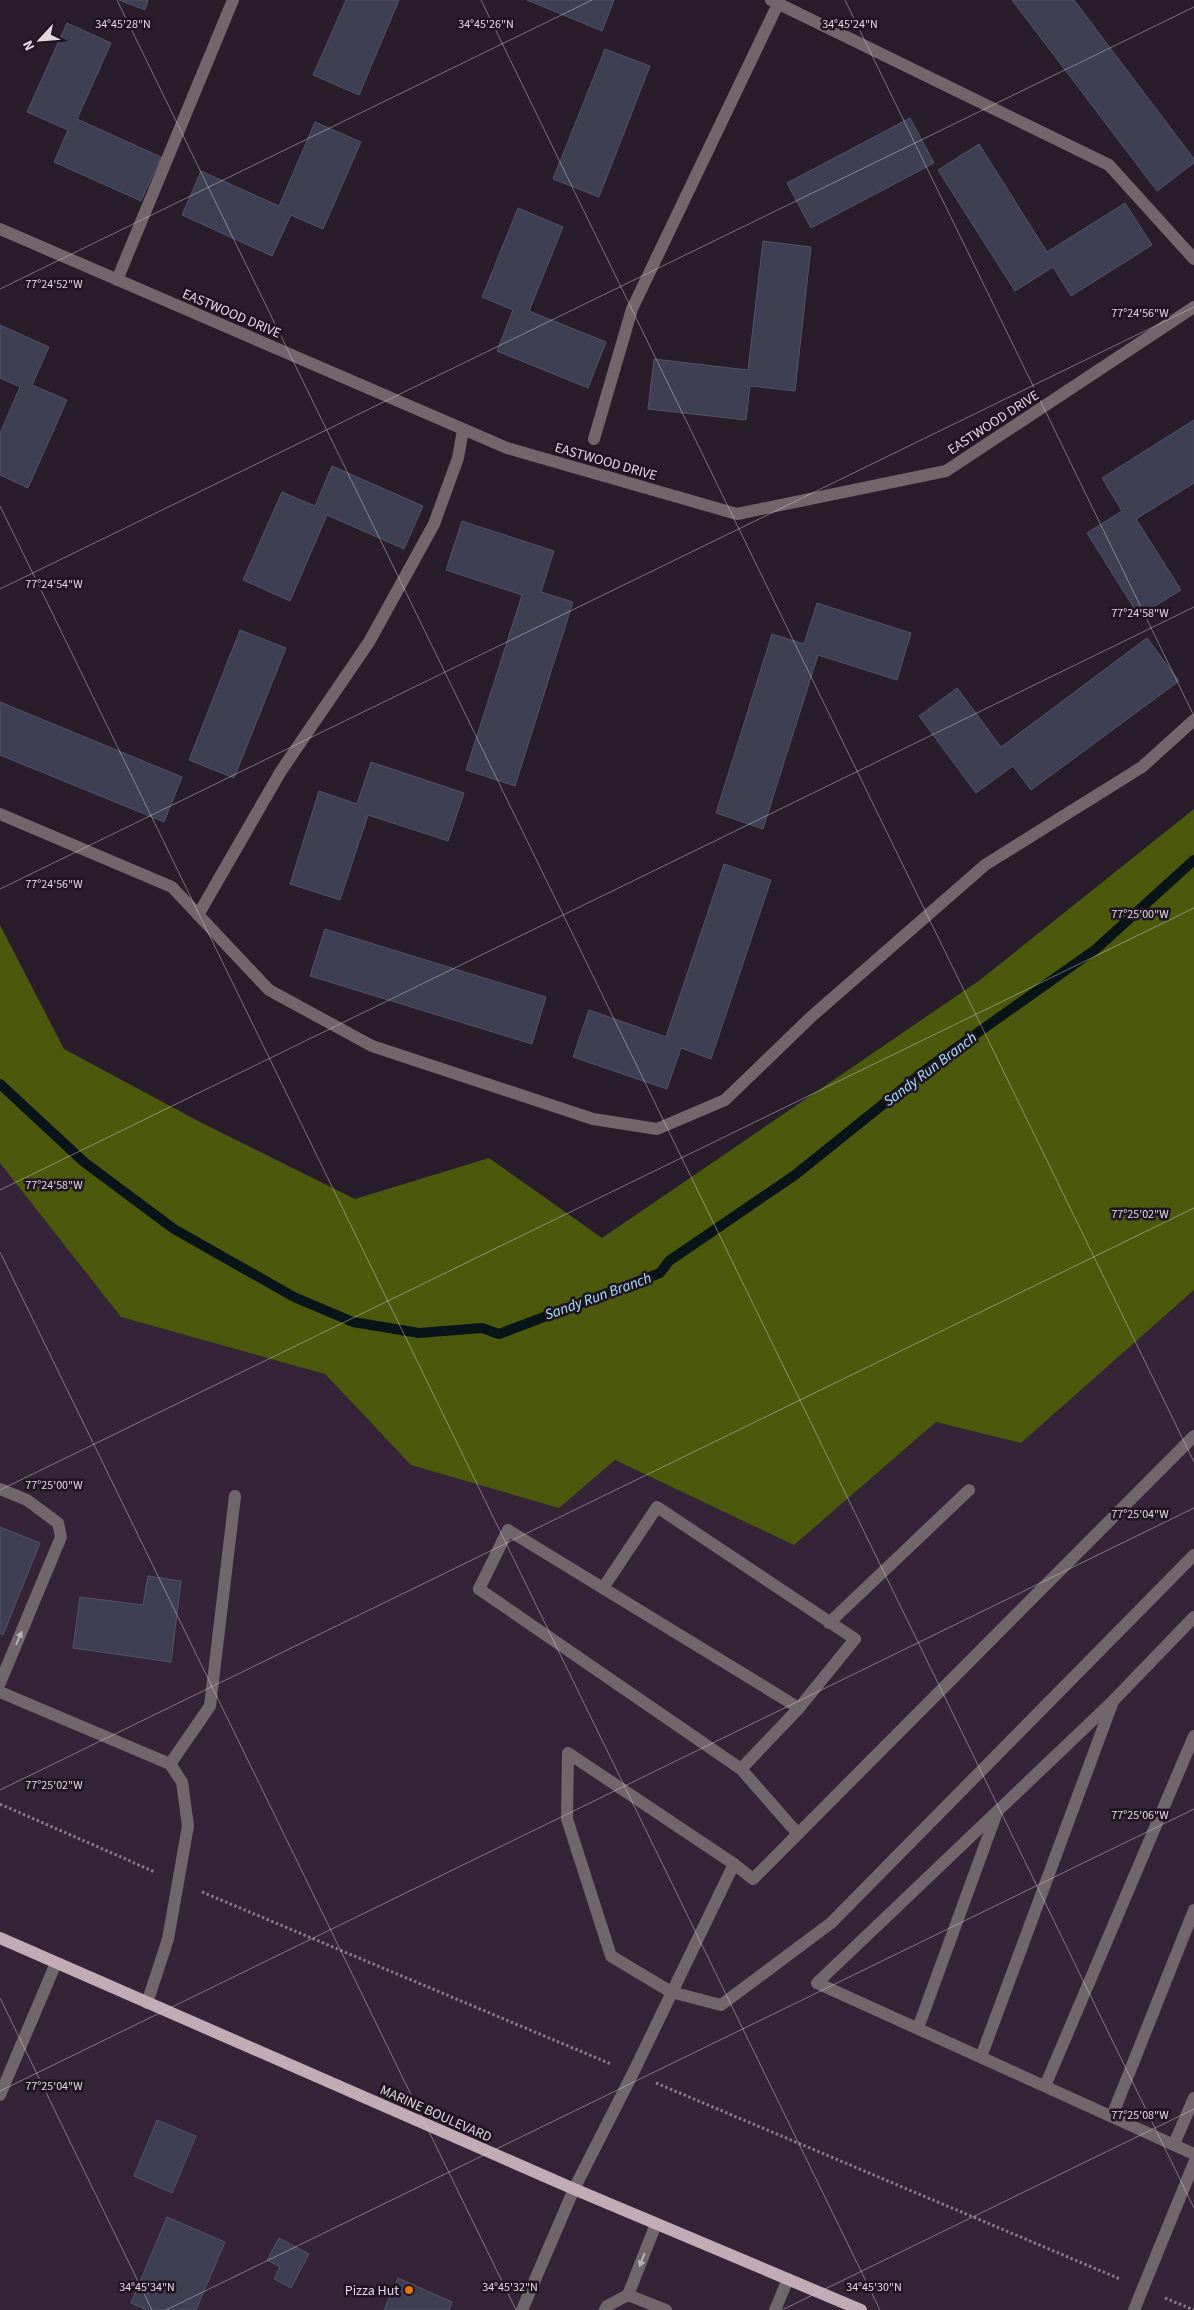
<svg xmlns="http://www.w3.org/2000/svg" width="1194" height="2310" font-family="'Source Sans 3',sans-serif">
<rect width="100%" height="100%" fill="#291c2b"/>
<polygon fill="#352438" points="0,1163 121,1317 325,1374 411,1465 559,1508 614,1460 794,1544 936,1422 1021,1443 1194,1290 1194,2310 0,2310"/>
<polygon fill="#4c590d" points="1194,809 1194,1290 1021,1443 936,1422 794,1545 615,1460 559,1508 411,1465 325,1374 121,1317 0,1163 0,925 64,1049 200,1122 355,1199 489,1158 602,1238 980,980"/>
<g fill="none" stroke-linecap="round" stroke-linejoin="round">
<polyline stroke="#081418" stroke-width="10" points="0,1084 84,1162 174,1229 294,1297 353,1322 419,1333 482,1328 499,1334 660,1273 669,1261 795,1175 932,1065 1096,949 1194,860"/>
</g>
<g fill="#3f3f53" stroke="#535367">
<polygon points="119,0 148,0 145,10"/>
<polygon points="346,0 399,0 359,95 313,75"/>
<polygon points="527,0 614,0 602,31"/>
<polygon points="1012,0 1074,0 1194,159 1194,163 1157,191"/>
<polygon points="67,23 111,43 77,119 161,157 141,201 54,162 68,130 27,112"/>
<polygon points="605,49 650,66 599,197 553,179"/>
<polygon points="910,118 934,163 811,228 787,183"/>
<polygon points="315,122 361,142 323,229 291,215 272,256 182,215 201,171 279,206"/>
<polygon points="979,144 1047,252 1125,203 1152,245 1071,296 1053,267 1015,291 938,170"/>
<polygon points="518,208 563,227 529,311 606,342 588,388 497,351 513,310 482,297"/>
<polygon points="763,241 811,247 795,391 750,386 746,420 648,409 654,359 748,370"/>
<polygon points="0,325 49,347 32,385 67,400 28,488 0,475 0,433 20,387 0,378"/>
<polygon points="1194,420 1194,483 1136,519 1181,590 1139,616 1087,533 1122,511 1102,478"/>
<polygon points="332,466 423,506 404,549 327,515 290,601 243,580 282,492 315,506"/>
<polygon points="462,521 554,551 541,592 573,602 515,786 466,770 522,595 446,570"/>
<polygon points="817,603 911,633 897,680 818,655 763,829 716,813 772,634 804,644"/>
<polygon points="240,630 286,648 234,778 189,760"/>
<polygon points="1147,638 1179,681 1031,790 1013,766 976,793 919,716 957,688 1001,747"/>
<polygon points="0,702 182,777 164,822 0,755"/>
<polygon points="371,762 464,793 448,841 368,815 340,900 290,884 319,791 357,804"/>
<polygon points="724,864 771,880 711,1059 681,1048 667,1089 573,1057 589,1010 666,1037"/>
<polygon points="325,929 546,997 532,1044 310,976"/>
<polygon points="0,1527 40,1543 3,1635 0,1633"/>
<polygon points="148,1576 181,1581 171,1662 73,1648 80,1597 143,1605"/>
<polygon points="157,2120 196,2136 172,2193 134,2176"/>
<polygon points="167,2217 225,2242 196,2310 147,2310 131,2303"/>
<polygon points="279,2238 309,2254 291,2288 274,2279 280,2267 267,2260"/>
<polygon points="398,2278 452,2302 449,2310 384,2310"/>
</g>
<g fill="none" stroke-linecap="round" stroke-linejoin="round">
<g stroke="#857a86" stroke-width="3" stroke-dasharray="2.5 2.5" stroke-linecap="butt">
<polyline points="0,1804 155,1872"/>
<polyline points="202,1892 611,2064"/>
<polyline points="656,2083 1120,2279"/>
<polyline points="1165,2298 1194,2310"/>
</g>
<g stroke="#70666b" stroke-width="12">
<polyline points="771,0 1109,165 1194,259"/>
<polyline points="0,229 507,448 737,514 946,471 1194,307"/>
<polyline points="117,280 233,0"/>
<polyline points="594,439 632,309 778,4"/>
<polyline points="0,814 172,887 269,990 372,1046 593,1119 657,1129 725,1100 811,1017 985,865 1142,767 1194,720"/>
<polyline points="198,915 281,771 369,642 434,524 458,458 463,430"/>
<polyline points="1194,1436 753,1879 734,1864 568,1753 567,1819 611,1956 671,1992 721,2005 831,1923 1194,1555"/>
<polyline points="0,1489 27,1500 58,1523 61,1537 0,1683"/>
<polyline points="603,1588 657,1507 855,1639 799,1708 741,1769"/>
<polyline points="1194,1617 1113,1701 817,1983 1194,2154"/>
<polyline points="829,1623 969,1490"/>
<polyline points="0,1692 170,1764 182,1782 188,1826 168,1939 147,2003"/>
<polyline points="170,1764 210,1706 235,1496"/>
<polyline points="798,1834 741,1769 479,1589 508,1530 799,1708"/>
<polyline points="918,2028 996,1815"/>
<polyline points="981,2057 1112,1704"/>
<polyline points="1045,2086 1194,1736"/>
<polyline points="0,2095 56,1963"/>
<polyline points="1112,2116 1194,1910"/>
<polyline points="1174,2144 1194,2098"/>
<polyline points="628,2295 656,2224"/>
<polyline points="522,2310 574,2189 633,2073 734,1864"/>
<polyline points="605,2310 607,2306 628,2295 666,2310"/>
<polyline points="775,2310 788,2279"/>
<polyline points="1134,2310 1194,2163"/>
</g>
<polyline stroke="#c0abb6" stroke-width="12" points="0,1938 574,2189 861,2310"/>
</g>
<defs><path id="oneway-solid" d="M-6-.8H1V-3.2L6.5 0L1 3.2V.8H-6Z" transform="scale(1.25)"/></defs>
<g fill="#b9afb8">
<use href="#oneway-solid" transform="translate(19 1638) rotate(-67)"/>
<use href="#oneway-solid" transform="translate(642 2260) rotate(111)"/>
</g>
<path fill="none" stroke="#e0d7e1" stroke-width="1" stroke-opacity="0.45" d="M 117,0 L 1194,2208M 481,0 L 1194,1462M 845,0 L 1194,716M 0,289 L 592,0M 0,506 L 880,2310M 0,589 L 1194,7M 0,889 L 1194,307M 0,1190 L 1194,607M 0,1252 L 516,2310M 0,1490 L 1194,908M 0,1790 L 1194,1208M 0,1998 L 152,2310M 0,2091 L 1194,1508M 166,2310 L 1194,1809M 782,2310 L 1194,2109"/>
<circle fill="#e8710a" stroke="#201322" stroke-width="2" cx="409" cy="2290" r="5"/>
<g text-anchor="middle" stroke-width="5" stroke-linejoin="round" paint-order="stroke">
<g font-size="14" fill="#e0d7e1" stroke="#201322">
<text transform="translate(232 313) rotate(23)" y="5">EASTWOOD DRIVE</text>
<text transform="translate(993 422) rotate(-33)" y="5">EASTWOOD DRIVE</text>
<text transform="translate(606 461) rotate(16)" y="5">EASTWOOD DRIVE</text>
<text transform="translate(436 2113) rotate(24)" y="5">MARINE BOULEVARD</text>
</g>
<g font-size="14" fill="#e0d7e1" stroke="#201322" text-anchor="end">
<text x="399" y="2295">Pizza Hut</text>
</g>
<g font-size="15" font-style="italic" fill="#a0e8fc" stroke="#201322">
<text transform="translate(930 1069) rotate(-37)" y="5">Sandy Run Branch</text>
<text transform="translate(598 1296) rotate(-20)" y="5">Sandy Run Branch</text>
</g>
</g>
<g font-size="12" text-anchor="middle" fill="#e0d7e1" stroke="#201322" stroke-width="5" stroke-linejoin="round" paint-order="stroke">
<text x="123" y="28">34°45'28"N</text>
<text x="486" y="28">34°45'26"N</text>
<text x="850" y="28">34°45'24"N</text>
<text x="54" y="288">77°24'52"W</text>
<text x="1140" y="317">77°24'56"W</text>
<text x="54" y="588">77°24'54"W</text>
<text x="1140" y="617">77°24'58"W</text>
<text x="54" y="888">77°24'56"W</text>
<text x="1140" y="918">77°25'00"W</text>
<text x="54" y="1189">77°24'58"W</text>
<text x="1140" y="1218">77°25'02"W</text>
<text x="54" y="1489">77°25'00"W</text>
<text x="1140" y="1518">77°25'04"W</text>
<text x="54" y="1789">77°25'02"W</text>
<text x="1140" y="1819">77°25'06"W</text>
<text x="54" y="2090">77°25'04"W</text>
<text x="1140" y="2119">77°25'08"W</text>
<text x="147" y="2291">34°45'34"N</text>
<text x="510" y="2291">34°45'32"N</text>
<text x="874" y="2291">34°45'30"N</text>
</g>
<g transform="translate(40 40) rotate(244)" stroke="#201322" stroke-width="4" paint-order="stroke">
<path d="M0-4L9 19L0 12L-9 19Z" fill="#e0d7e1"/>
<text y="-8" font-size="14" font-weight="bold" text-anchor="middle" fill="#e0d7e1">N</text>
</g>
</svg>
